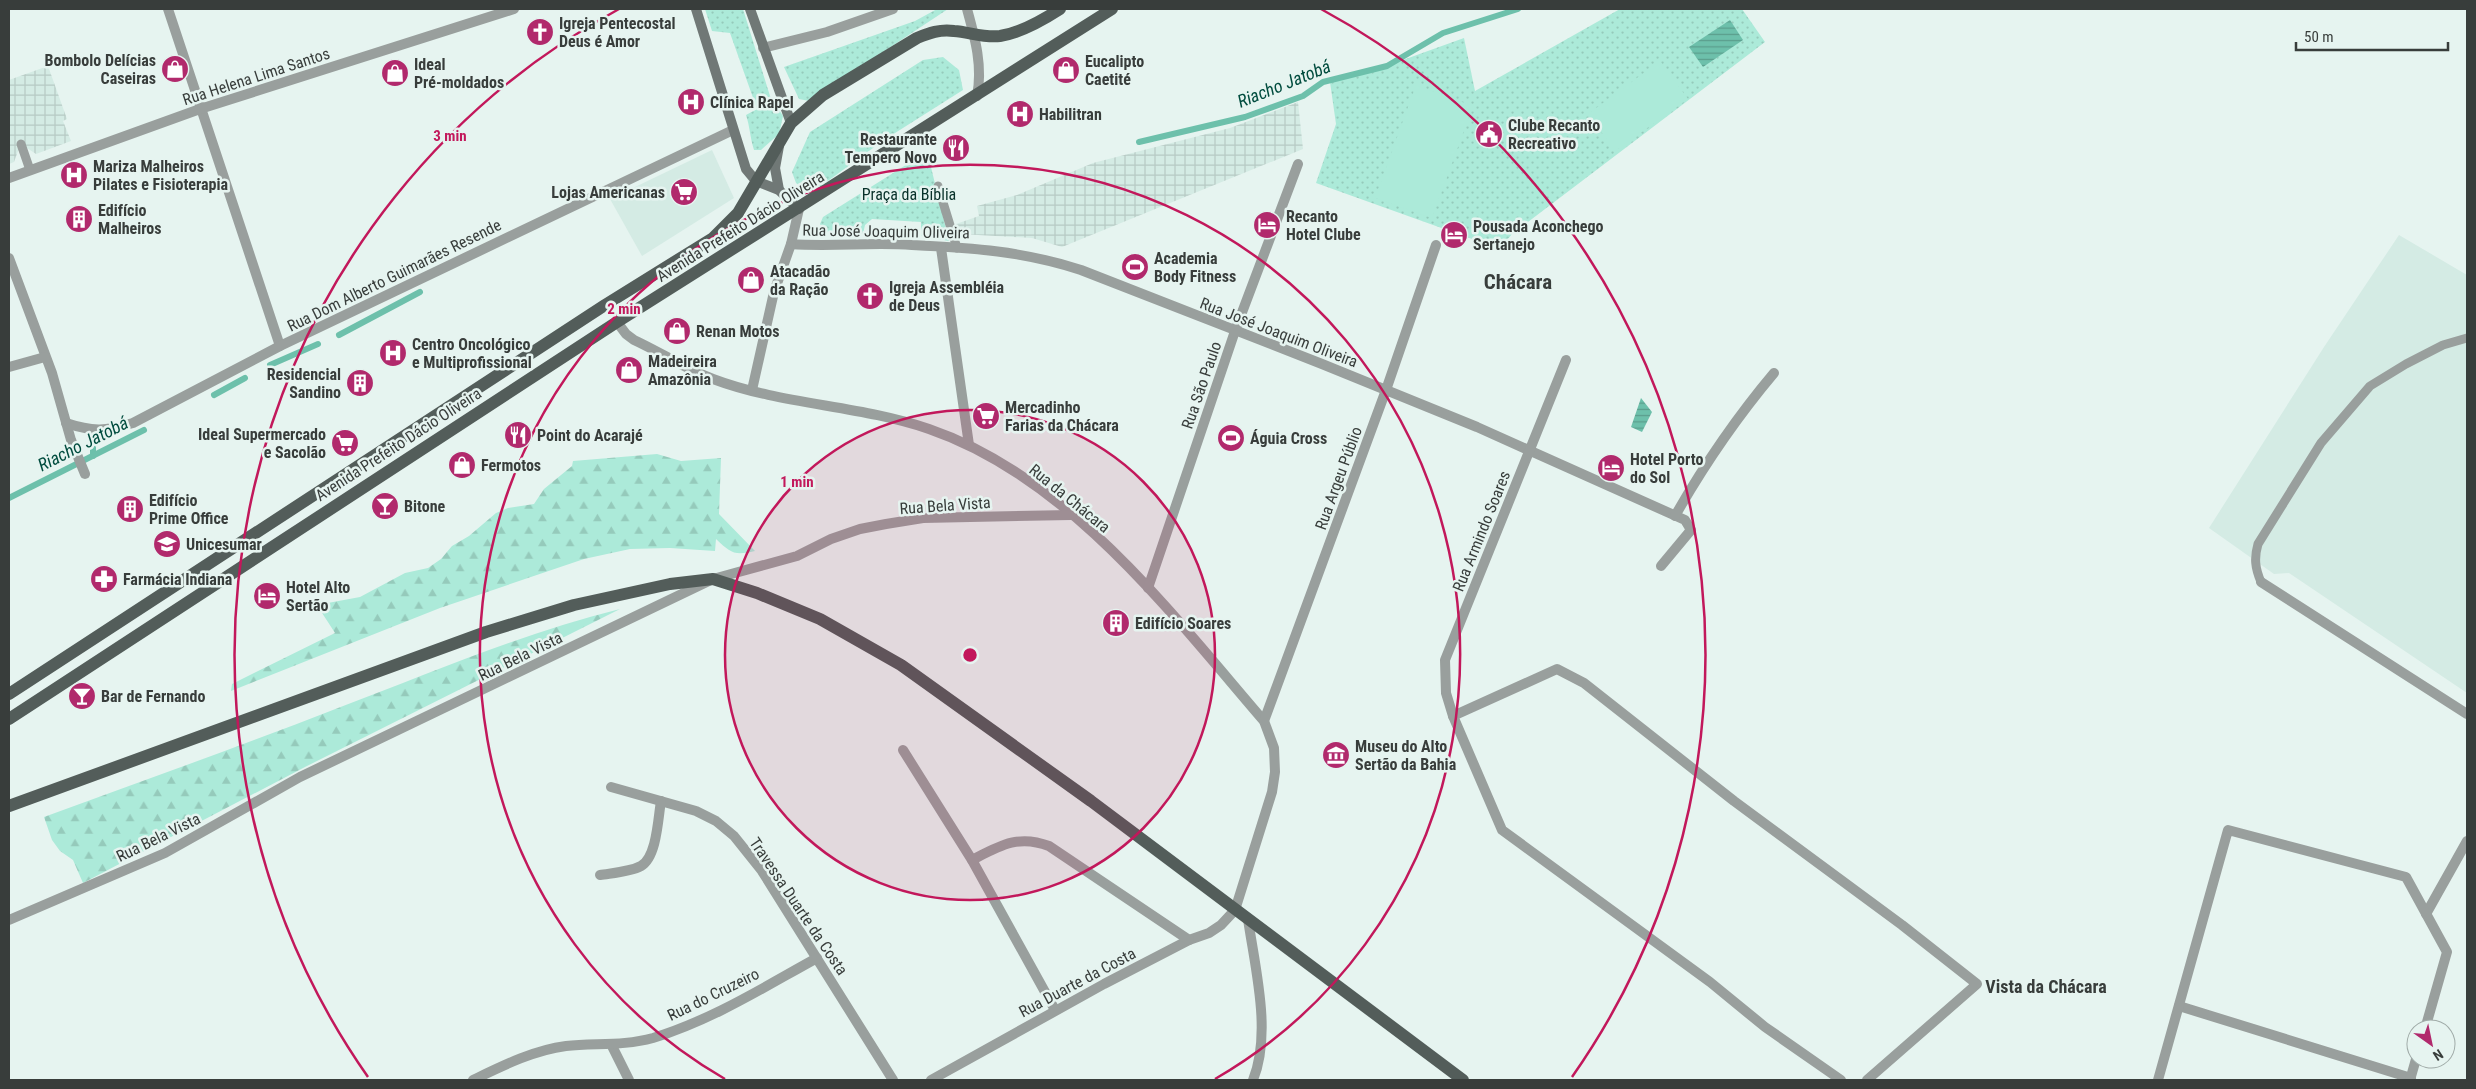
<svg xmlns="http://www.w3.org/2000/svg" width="2476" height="1089" font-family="'Roboto Condensed',sans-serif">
<defs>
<pattern id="industrial-grid" width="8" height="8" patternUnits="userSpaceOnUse" patternTransform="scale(1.25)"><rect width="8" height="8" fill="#d4ebe4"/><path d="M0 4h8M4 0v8" fill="none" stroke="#b7cac4"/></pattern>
<pattern id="grass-dots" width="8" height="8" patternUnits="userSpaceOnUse" patternTransform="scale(1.25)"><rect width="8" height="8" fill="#acead9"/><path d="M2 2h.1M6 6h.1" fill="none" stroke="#95cabb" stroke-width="1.8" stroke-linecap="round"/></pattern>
<pattern id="forest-firs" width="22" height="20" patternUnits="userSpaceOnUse" patternTransform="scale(1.25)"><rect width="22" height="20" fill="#acead9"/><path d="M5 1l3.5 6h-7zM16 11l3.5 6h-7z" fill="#95cabb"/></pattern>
<pattern id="water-rules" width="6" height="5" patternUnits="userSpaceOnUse" patternTransform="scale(1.25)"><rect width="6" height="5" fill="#6dc0ab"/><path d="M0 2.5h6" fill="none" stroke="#5b9d8c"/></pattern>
</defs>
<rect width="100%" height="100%" fill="#e6f4f0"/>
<g fill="#d4ebe4">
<polygon points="712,150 734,198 642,256 610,199"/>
<polygon points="2399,235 2467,275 2467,693 2289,573 2274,574 2209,528 2324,347"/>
</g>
<g fill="url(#industrial-grid)">
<polygon points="48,66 67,119 63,121 71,141 36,154 27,148 18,151 14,162 9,164 9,80"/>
<polygon points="1298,102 1303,149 1062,247 1032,238 960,234 957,228 956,224 979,216 977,206 1017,195 1093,163 1230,128"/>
</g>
<g fill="url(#grass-dots)">
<path d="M 705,9 L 743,9 L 770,96 L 783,116 L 779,134 L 761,150 L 754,150 C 750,138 750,127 746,115 L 757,109 L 730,33 L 712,31 Z"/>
<polygon points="937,9 948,9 809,101 799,99 784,67 915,21"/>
<polygon points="1620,9 1742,9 1765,42 1512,234 1500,249 1316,183 1336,124 1330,82 1364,74 1464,38 1475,91"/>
<polygon points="943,57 959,70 963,90 884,140 810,194 796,183 792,172 810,132 923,60"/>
<path d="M 924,156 L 929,159 L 949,241 L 921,236 L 921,222 L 872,219 L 865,225 L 863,234 C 849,234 826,238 820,224 L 823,217 L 917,158 Z"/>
</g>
<g fill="url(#forest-firs)">
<path d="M 657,454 L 681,461 L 721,458 L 719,514 L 755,551 C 734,556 731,553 716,539 L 715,551 L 670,548 L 630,549 L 584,559 L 440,608 L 231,691 L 232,684 L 335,633 L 317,605 L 360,597 L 405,573 L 428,568 L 441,559 L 452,546 L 469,536 L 496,513 L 508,508 L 534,504 L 544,489 L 572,466 L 573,461 Z"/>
<path d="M 620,609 L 305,767 L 83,883 L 73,860 L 60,851 L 52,840 L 44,817 C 142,781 241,746 338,708 C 431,673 523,633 620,609 Z"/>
</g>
<g fill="#acead9">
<polygon points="1660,61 1688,99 1615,151 1588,114"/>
<polygon points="1416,85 1473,106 1432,218 1375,198"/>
</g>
<g fill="url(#water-rules)">
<polygon points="1730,20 1743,40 1703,67 1689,47"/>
<polygon points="1641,398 1652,412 1642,432 1631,427"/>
</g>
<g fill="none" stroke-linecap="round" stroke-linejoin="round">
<g stroke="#6dc0ab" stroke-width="6">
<polyline points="1139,142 1245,117 1303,96 1323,82 1387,66 1443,33 1518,9"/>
<polyline points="339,335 420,292"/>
<polyline points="270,365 318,344"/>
<polyline points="214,395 245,378"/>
<polyline points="93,456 93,438"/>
<polyline points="9,498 144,430"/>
</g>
<g stroke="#999f9d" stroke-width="9">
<polyline points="21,144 30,170"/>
<polyline points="938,186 957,248"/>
<path d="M 2261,582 C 2255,568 2254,558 2258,544 L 2321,443 L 2370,386 L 2406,364 L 2443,345 L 2467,338"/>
</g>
<g stroke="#999f9d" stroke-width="10">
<polyline points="168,9 280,346"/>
<path d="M 967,9 C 975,38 983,66 977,96"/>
<polyline points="763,48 827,32 893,9"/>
<polyline points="9,178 200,109 514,9"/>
<path d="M 799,209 L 791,244 C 831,247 872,242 912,245 C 973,248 1023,251 1081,270 L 1322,364 L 1477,427 L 1685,520 L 1691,530 L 1661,566"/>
<polyline points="941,248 969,445"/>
<polyline points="9,258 52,373 71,440 85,474"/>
<path d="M 617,322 L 626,334 L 634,340 C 660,352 686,369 713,379 C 782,405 859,405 929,429 C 1069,477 1171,613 1264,721 L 1274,748 L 1275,772 L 1272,792 L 1235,910 L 1221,925 L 1209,933 L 1189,940 L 1104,984 L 931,1080"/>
<polyline points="9,367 45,357"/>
<polyline points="752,390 774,292 791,244"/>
<path d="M 66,423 C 93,432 106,431 133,423 L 280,346 L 733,130"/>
<path d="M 1675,516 C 1704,465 1737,417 1774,373"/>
<polyline points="2261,582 2467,714"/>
<polyline points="1148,588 1235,331 1298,164"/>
<polyline points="1453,716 1446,693 1445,660 1566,360"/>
<polyline points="1264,721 1386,390 1436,245"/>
<polyline points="903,750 972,860 1055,1010"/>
<polyline points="611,787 696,811 716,821 734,836 762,871 893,1080"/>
<path d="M 972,860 C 999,846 1018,834 1049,846 L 1189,940"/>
<path d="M 600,875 C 612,873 630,872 641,866 C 657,857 658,818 661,801"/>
<polyline points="2426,914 2467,841"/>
<path d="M 1248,919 C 1255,968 1272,1033 1253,1080"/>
<polyline points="9,920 165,853 300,777 713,579 797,556 831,539 860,529 886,524 923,518 1071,515"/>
<polyline points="2179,1006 2411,1078"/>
<polyline points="612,1046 629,1080"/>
<path d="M 473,1080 C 502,1066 534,1050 566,1046 C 596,1043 624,1046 653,1038 C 712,1020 764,987 817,958"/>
<polyline points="1841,1080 1765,1027 1710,982 1502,830 1453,716 1557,669 1584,683 1734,801 1902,925 1977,984 1867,1080"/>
<polyline points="2158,1080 2228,830 2406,877 2447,952 2425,1029"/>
<polyline points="2410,1080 2416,1059"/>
</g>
<g stroke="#707876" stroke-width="10">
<polyline points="696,9 746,169 756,181 779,190 799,209"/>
<polyline points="750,9 791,123"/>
<polyline points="779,190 775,168 779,146"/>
</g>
<g stroke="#535d5a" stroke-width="12">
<path d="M 9,694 L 605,305 L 713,238 L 738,213 L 791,123 L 823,95 L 917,38 C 929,33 940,29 954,31 C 969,32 984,38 1000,36 C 1020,33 1043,20 1060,9"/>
<polyline points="9,719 617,322 1112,9"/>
<polyline points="9,806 486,632 574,605 670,584 713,579 757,593 820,619 901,665 1091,801 1463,1080"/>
</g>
</g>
<circle cx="970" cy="655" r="245" fill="#c2185b" fill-opacity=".12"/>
<g fill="none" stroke="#c2185b" stroke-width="2.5">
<circle cx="970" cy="655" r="245"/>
<path d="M725 1079A490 490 0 1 1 1215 1079"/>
<path d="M368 1077A735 735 0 0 1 619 9M1321 9A735 735 0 0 1 1572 1077"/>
</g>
<defs>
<g id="church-disc" transform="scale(1.4375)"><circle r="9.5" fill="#b1296c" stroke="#e6f4f0"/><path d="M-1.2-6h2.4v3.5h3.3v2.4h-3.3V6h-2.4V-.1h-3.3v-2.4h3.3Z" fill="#fff"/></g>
<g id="shop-disc" transform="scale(1.4375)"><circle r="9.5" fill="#b1296c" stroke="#e6f4f0"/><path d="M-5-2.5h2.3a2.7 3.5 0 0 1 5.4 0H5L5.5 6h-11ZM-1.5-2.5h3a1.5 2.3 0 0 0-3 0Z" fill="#fff"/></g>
<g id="hospital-disc" transform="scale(1.4375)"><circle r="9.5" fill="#b1296c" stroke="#e6f4f0"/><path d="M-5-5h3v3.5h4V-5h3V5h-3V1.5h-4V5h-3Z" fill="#fff"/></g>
<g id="civic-disc" transform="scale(1.4375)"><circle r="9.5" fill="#b1296c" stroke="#e6f4f0"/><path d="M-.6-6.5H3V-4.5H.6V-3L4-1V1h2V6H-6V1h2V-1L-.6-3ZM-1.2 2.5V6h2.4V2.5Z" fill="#fff"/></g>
<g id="restaurant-disc" transform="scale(1.4375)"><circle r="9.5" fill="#b1296c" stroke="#e6f4f0"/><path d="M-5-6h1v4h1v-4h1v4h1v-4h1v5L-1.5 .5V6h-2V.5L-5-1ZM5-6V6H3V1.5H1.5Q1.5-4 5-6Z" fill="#fff"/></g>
<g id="supermarket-disc" transform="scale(1.4375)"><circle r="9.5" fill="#b1296c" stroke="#e6f4f0"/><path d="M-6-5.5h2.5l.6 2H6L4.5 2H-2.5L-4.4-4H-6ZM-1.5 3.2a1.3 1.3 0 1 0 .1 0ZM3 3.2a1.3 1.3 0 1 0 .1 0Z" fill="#fff"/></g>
<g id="building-disc" transform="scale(1.4375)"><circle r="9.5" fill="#b1296c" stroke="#e6f4f0"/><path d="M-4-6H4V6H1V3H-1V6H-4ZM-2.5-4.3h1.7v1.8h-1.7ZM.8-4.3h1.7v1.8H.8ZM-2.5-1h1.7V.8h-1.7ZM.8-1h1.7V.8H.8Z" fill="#fff"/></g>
<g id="hotel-disc" transform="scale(1.4375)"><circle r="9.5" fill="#b1296c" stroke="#e6f4f0"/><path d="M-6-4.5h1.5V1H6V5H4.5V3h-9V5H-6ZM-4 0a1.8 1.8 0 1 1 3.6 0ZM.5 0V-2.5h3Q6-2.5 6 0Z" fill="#fff"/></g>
<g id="stadium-disc" transform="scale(1.4375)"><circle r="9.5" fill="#b1296c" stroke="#e6f4f0"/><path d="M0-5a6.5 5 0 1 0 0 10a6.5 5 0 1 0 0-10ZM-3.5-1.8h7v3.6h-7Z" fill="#fff"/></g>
<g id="bar-disc" transform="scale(1.4375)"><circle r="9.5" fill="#b1296c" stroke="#e6f4f0"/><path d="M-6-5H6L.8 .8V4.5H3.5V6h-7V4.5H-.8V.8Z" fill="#fff"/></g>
<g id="university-disc" transform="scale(1.4375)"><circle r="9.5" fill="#b1296c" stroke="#e6f4f0"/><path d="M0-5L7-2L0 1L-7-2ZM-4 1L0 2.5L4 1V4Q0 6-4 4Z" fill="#fff"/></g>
<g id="pharmacy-disc" transform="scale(1.4375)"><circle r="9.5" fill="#b1296c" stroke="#e6f4f0"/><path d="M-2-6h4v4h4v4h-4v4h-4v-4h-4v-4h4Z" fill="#fff"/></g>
<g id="museum-disc" transform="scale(1.4375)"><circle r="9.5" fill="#b1296c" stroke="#e6f4f0"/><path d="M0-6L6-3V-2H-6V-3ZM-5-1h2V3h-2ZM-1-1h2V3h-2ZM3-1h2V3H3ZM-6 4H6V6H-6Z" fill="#fff"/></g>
</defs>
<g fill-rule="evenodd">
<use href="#church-disc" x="540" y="32"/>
<use href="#shop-disc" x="175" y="69"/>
<use href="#shop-disc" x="1066" y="70"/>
<use href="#shop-disc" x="395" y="73"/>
<use href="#hospital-disc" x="691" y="102"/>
<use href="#hospital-disc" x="1020" y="114"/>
<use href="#civic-disc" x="1489" y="134"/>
<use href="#restaurant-disc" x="956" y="148"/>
<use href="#hospital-disc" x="74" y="175"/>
<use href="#supermarket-disc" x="684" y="192"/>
<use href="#building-disc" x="79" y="219"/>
<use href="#hotel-disc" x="1267" y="225"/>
<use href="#hotel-disc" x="1454" y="235"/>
<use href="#stadium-disc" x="1135" y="267"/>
<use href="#shop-disc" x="751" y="280"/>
<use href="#church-disc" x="870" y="296"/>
<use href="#shop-disc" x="677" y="331"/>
<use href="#hospital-disc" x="393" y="353"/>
<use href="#shop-disc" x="629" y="370"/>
<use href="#building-disc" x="360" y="383"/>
<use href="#supermarket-disc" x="986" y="416"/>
<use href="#restaurant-disc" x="518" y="435"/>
<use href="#stadium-disc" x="1231" y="438"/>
<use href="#supermarket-disc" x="345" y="443"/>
<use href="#shop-disc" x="462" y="465"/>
<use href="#hotel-disc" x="1611" y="468"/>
<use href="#bar-disc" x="385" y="506"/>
<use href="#building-disc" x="130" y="509"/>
<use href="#university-disc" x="167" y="544"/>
<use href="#pharmacy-disc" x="104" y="579"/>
<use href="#hotel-disc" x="267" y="596"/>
<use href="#building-disc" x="1116" y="623"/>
<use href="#bar-disc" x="82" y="696"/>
<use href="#museum-disc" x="1336" y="755"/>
</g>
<g text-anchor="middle" stroke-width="5" stroke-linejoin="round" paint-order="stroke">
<g font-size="16" font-weight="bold" fill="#383d3b" stroke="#e6f4f0" text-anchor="start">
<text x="559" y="29">Igreja Pentecostal<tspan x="559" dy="18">Deus é Amor</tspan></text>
<text x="156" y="66" text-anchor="end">Bombolo Delícias<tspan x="156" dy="18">Caseiras</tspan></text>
<text x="1085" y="67">Eucalipto<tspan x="1085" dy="18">Caetité</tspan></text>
<text x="414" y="70">Ideal<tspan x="414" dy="18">Pré-moldados</tspan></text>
<text x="710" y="108">Clínica Rapel</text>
<text x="1039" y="120">Habilitran</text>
<text x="1508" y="131">Clube Recanto<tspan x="1508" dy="18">Recreativo</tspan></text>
<text x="937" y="145" text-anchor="end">Restaurante<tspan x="937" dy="18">Tempero Novo</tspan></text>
<text x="93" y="172">Mariza Malheiros<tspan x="93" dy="18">Pilates e Fisioterapia</tspan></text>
<text x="665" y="198" text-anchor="end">Lojas Americanas</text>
<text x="98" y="216">Edifício<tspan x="98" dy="18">Malheiros</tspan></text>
<text x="1286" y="222">Recanto<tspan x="1286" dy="18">Hotel Clube</tspan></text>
<text x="1473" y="232">Pousada Aconchego<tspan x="1473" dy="18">Sertanejo</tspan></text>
<text x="1154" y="264">Academia<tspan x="1154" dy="18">Body Fitness</tspan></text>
<text x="770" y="277">Atacadão<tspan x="770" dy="18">da Ração</tspan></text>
<text x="889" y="293">Igreja Assembléia<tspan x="889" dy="18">de Deus</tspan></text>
<text x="696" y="337">Renan Motos</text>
<text x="412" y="350">Centro Oncológico<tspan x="412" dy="18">e Multiprofissional</tspan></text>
<text x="648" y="367">Madeireira<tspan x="648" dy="18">Amazônia</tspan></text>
<text x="341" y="380" text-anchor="end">Residencial<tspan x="341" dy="18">Sandino</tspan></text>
<text x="1005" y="413">Mercadinho<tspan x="1005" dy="18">Farias da Chácara</tspan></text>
<text x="326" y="440" text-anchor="end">Ideal Supermercado<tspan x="326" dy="18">e Sacolão</tspan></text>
<text x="537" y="441">Point do Acarajé</text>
<text x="1250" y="444">Águia Cross</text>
<text x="1630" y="465">Hotel Porto<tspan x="1630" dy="18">do Sol</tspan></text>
<text x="481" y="471">Fermotos</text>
<text x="149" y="506">Edifício<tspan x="149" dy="18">Prime Office</tspan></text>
<text x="404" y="512">Bitone</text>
<text x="186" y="550">Unicesumar</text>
<text x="123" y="585">Farmácia Indiana</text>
<text x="286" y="593">Hotel Alto<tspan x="286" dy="18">Sertão</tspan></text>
<text x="1135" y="629">Edifício Soares</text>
<text x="101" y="702">Bar de Fernando</text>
<text x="1355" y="752">Museu do Alto<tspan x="1355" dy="18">Sertão da Bahia</tspan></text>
</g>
<g font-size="16" fill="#383d3b" stroke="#e6f4f0">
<text transform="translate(256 76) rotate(-18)" y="6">Rua Helena Lima Santos</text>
<text transform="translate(740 226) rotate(-32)" y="6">Avenida Prefeito Dácio Oliveira</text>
<text transform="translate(886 231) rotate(1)" y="6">Rua José Joaquim Oliveira</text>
<text transform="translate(394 275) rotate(-26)" y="6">Rua Dom Alberto Guimarães Resende</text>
<text transform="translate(1279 332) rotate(21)" y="6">Rua José Joaquim Oliveira</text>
<text transform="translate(1201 385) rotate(-71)" y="6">Rua São Paulo</text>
<text transform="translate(398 444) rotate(-33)" y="6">Avenida Prefeito Dácio Oliveira</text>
<text transform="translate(1338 478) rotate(-70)" y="6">Rua Argeu Públio</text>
<text transform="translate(1070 498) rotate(39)" y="6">Rua da Chácara</text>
<text transform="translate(945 505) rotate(-4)" y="6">Rua Bela Vista</text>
<text transform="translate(1481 531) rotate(-68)" y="6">Rua Armindo Soares</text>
<text transform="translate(520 656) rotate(-26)" y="6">Rua Bela Vista</text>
<text transform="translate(158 837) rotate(-26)" y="6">Rua Bela Vista</text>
<text transform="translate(799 906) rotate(56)" y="6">Travessa Duarte da Costa</text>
<text transform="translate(1077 982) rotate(-28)" y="6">Rua Duarte da Costa</text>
<text transform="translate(713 994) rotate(-26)" y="6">Rua do Cruzeiro</text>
</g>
<g font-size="16" fill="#083129" stroke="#e6f4f0">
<text x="909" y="200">Praça da Bíblia</text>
</g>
<g font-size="18" font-style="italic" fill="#004c3e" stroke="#e6f4f0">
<text transform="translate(1284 84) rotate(-22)" y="6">Riacho Jatobá</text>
<text transform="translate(83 444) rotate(-27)" y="6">Riacho Jatobá</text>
</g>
<g font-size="18" font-weight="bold" fill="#383d3b" stroke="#e6f4f0">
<text x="2046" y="993">Vista da Chácara</text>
</g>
<g font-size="21" font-weight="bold" fill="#383d3b" stroke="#e6f4f0">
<text x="1518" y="289">Chácara</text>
</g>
</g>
<circle cx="970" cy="655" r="8" fill="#c2185b" stroke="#e6f4f0" stroke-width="2.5"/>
<g font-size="15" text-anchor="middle" font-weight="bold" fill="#c2185b" stroke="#e6f4f0" stroke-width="5" stroke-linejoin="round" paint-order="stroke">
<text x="450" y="141">3 min</text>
<text x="624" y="314">2 min</text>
<text x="797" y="487">1 min</text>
</g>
<rect width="2476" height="1089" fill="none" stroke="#383d3b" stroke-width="20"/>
<g transform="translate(2431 1044) rotate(147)"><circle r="24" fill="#e6f4f0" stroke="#a0aba8"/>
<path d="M0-4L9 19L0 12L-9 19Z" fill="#b1296c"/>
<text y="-8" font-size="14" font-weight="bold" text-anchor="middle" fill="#383d3b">N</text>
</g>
<path d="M2296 42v8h152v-8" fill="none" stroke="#383d3b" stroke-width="2.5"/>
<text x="2304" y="42" font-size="15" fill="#383d3b" stroke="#e6f4f0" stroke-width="4" paint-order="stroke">50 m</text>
</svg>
